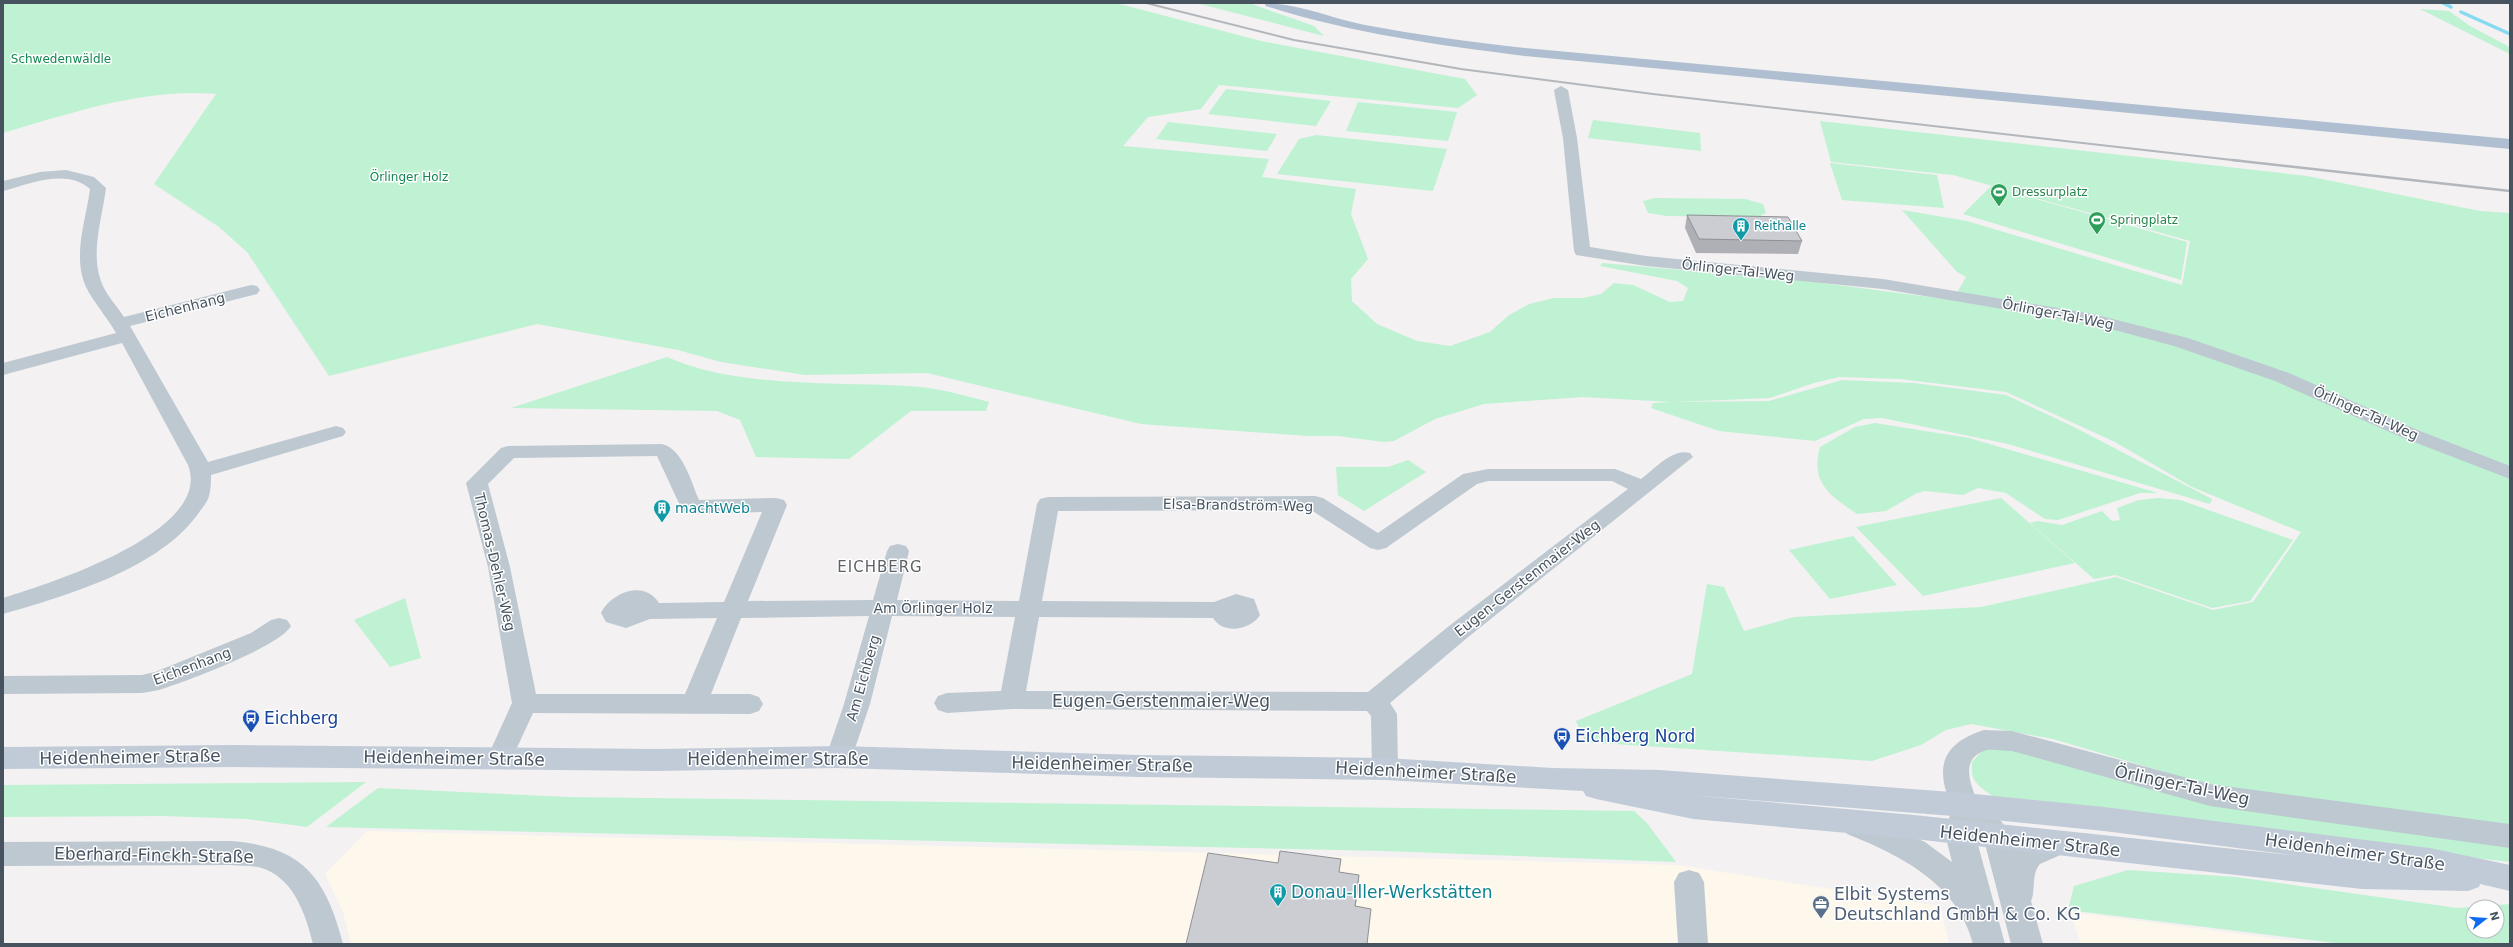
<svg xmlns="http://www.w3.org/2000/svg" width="2513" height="947" font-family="'DejaVu Sans',sans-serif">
<rect width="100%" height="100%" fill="#f3f1f1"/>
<g fill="#fdf8eb">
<polygon points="367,831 1677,865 1940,906 1949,944 351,944 343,912 325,874"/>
<polygon points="2070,912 2317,944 2081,944"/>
</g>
<g fill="#bef2d3" fill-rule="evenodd">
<path d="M 3,3 L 1116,3 L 1261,41 L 1465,79 L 1477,95 L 1458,108 L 1219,85 L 1201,109 L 1148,117 L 1123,146 L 1269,159 L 1262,177 L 1356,189 L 1351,214 L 1368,259 L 1351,279 L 1352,301 L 1377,324 L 1417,341 L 1450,346 L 1490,332 L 1509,315 L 1529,304 L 1554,298 L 1583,298 L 1601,294 L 1614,283 L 1633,285 L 1670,302 L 1683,301 L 1688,288 L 1677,281 L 1600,266 L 1602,263 L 1806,281 L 1953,300 L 1966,277 L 1957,272 L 1902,210 L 1967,221 L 2182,285 L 2190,241 L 1953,175 L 1831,162 L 1820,121 L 2307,176 L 2480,211 L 2510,213 L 2510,829 L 2205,784 L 2053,739 L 1971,724 L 1946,730 L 1921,745 L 1872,761 L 1585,742 L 1576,721 L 1692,674 L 1707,584 L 1724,587 L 1744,631 L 1794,617 L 1981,607 L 2116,577 L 2213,610 L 2253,602 L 2301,532 L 2192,487 L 2115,442 L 2006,392 L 1900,379 L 1839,377 L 1814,383 L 1770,398 L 1674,402 L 1769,401 L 1842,380 L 1914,383 L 2006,395 L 2074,427 L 2212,499 L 2210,504 L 2008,444 L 1882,418 L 1864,419 L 1815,441 L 1719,431 L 1651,408 L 1653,403 L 1671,402 L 1583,397 L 1484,404 L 1435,419 L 1394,441 L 1384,442 L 1338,436 L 1308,436 L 1141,424 L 927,373 L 805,375 L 721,362 L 678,350 L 537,324 L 329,376 L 247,252 L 219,227 L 154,184 L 216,94 C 143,88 72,113 3,133 Z"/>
<polygon points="1196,3 1249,3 1314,26 1324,36"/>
<polygon points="2420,9 2449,11 2470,26 2506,45 2510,48 2510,54"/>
<polygon points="1226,89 1331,101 1316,126 1208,114"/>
<polygon points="1358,102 1457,112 1448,141 1346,131"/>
<polygon points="1593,120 1700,133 1701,151 1588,138"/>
<polygon points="1168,122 1277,134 1267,151 1156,139"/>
<polygon points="1316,135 1447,149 1433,191 1277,174 1299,139"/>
<polygon points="1830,163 1937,175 1944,208 1842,200"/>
<polygon points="1991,186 2187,242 2181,280 1963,214"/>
<polygon points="1655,198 1745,199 1763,204 1766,213 1758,217 1667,216 1648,213 1643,201"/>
<path d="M 667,357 C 737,388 833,382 908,386 C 936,387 962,395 989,402 L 986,411 L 911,411 L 849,459 L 756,457 L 740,420 L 717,411 L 511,408 Z"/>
<path d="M 1875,423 L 1969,438 L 2158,493 L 2140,493 L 2058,520 L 2045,519 L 2006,493 L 1978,488 L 1963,495 L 1925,491 L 1917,493 L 1886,511 L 1857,514 C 1830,495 1810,483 1820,447 L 1855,427 Z"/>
<polygon points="1408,460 1426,472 1364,511 1338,495 1336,467 1388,467"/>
<polygon points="2001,498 2075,563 1923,596 1856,527"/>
<polygon points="2158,498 2180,500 2293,540 2250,601 2212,608 2115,575 2094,579 2030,523 2038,521 2062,525 2102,511 2112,521 2120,520 2117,508 2139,500"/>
<polygon points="1853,536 1897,585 1830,599 1789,550"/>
<polygon points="405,598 421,658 390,667 354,620"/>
<path d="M 1998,747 L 2510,844 L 2510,862 L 2016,805 C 2002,802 1984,793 1975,781 C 1971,776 1972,768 1972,762 L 1982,751 Z"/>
<polygon points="366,782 307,827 247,819 163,816 3,817 3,785"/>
<polygon points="378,788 569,797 1634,811 1647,823 1676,862 1384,851 326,827"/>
<path d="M 2128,870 L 2236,877 L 2457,908 L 2510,904 L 2510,944 L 2343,944 L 2068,910 L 2074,886 ZM 2473,907 L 2497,907 L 2497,931 L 2473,931 Z"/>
</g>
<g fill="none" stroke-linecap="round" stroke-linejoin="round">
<g stroke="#88d9f2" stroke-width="3.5">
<polyline points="2443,3 2451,7"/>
<polyline points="2461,12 2510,34"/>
</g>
<g fill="#bec8d1" fill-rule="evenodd">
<polygon points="1561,86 1568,90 1577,138 1590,247 1646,256 1883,279 2093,314 2188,338 2289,373 2415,429 2510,466 2510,479 2401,437 2275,381 2174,346 2092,324 1883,289 1646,266 1576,255 1574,251 1563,138 1555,96 1554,90"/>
<path d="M 66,170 L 94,177 L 106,188 C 102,220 89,255 103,286 C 108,297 117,306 124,317 L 251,285 L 257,286 L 260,290 L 257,294 L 130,326 L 208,462 L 336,426 L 343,428 L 346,432 L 343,436 L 211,475 C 211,482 211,489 209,496 C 208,501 203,507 200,511 C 162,568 66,596 3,614 L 3,598 C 48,584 214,532 188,465 L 122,343 L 3,375 L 3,363 L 116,333 C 107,317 94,303 86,287 C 72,255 86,221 90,189 C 66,168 30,184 3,191 L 3,181 L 40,172 Z"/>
<path d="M 662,444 C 683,449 691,482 699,500 L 776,498 L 784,500 L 787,505 L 748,601 L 873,600 L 887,551 L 890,546 L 898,544 L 906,546 L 909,551 L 897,600 L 1019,601 L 1037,504 L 1040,499 L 1048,497 L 1315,496 L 1323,498 L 1378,533 L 1463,474 L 1488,469 L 1615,469 L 1641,479 C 1655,469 1672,448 1690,453 L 1693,457 L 1467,638 L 1390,703 L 1397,714 L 1398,769 L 1394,776 L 1385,780 L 1376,776 L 1372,769 L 1371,716 L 1367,711 L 1012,709 L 947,713 L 938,710 L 934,703 L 938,696 L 947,693 L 1001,691 L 1015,617 L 892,616 L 870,704 L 852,757 L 848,764 L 839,767 L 830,764 L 826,757 L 844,704 L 869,616 L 741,618 L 711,694 L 750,694 L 759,697 L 763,704 L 759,711 L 750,714 L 533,713 L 509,765 L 500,768 L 491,765 L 487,758 L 512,703 L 488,567 L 466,483 L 501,448 L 508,446 ZM 657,456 L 683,512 L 691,514 L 762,512 L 724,602 L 659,603 C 644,579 611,593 601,613 L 606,622 L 626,628 L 650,619 L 717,618 L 685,694 L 536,694 L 510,567 L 488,484 L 514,458 ZM 1488,481 L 1612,481 L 1628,489 L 1449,626 L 1368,692 L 1026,691 L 1039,617 L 1213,618 C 1223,635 1251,630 1260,615 L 1254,599 L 1236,594 L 1214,602 L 1042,601 L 1058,511 L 1311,510 L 1370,548 L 1378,550 L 1386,548 L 1477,484 Z"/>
<path d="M 279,618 L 287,620 L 291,626 C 279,647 185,682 159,690 L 142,693 L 3,694 L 3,676 L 142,675 L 155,672 L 251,633 L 271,620 Z"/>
<path d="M 1984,730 L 2012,731 L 2210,784 L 2510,824 L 2510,848 L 2210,806 L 2012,751 C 2005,751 1994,749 1987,750 C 1958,758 1971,786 1979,805 L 1975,813 L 1965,816 L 1955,813 C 1935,773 1937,745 1984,730 Z"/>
<path d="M 230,841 C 302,846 326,877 343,944 L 313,944 C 306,916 295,882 267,870 C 256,865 242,866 230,865 L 3,866 L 3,842 Z"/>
<polygon points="1689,870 1699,873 1704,882 1708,944 1678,944 1674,882 1679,873"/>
</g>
<path fill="#bec8d1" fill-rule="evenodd" d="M 1965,793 C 1987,801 2010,827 2016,849 C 2027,836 2050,830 2065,835 L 2070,844 L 2065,853 L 2040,864 C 2031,874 2036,890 2031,901 L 2043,944 L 2011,944 L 1985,844 L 1975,834 L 2005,944 L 1973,944 C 1958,884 1900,855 1847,834 L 1842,826 L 1847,818 L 1857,814 L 1889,826 L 1925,842 L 1952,862 L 1945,834 L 1952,808 L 1951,805 L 1955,797 Z"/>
<path fill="#c1cbd8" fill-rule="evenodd" d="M 235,745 L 656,749 L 839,746 L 1139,755 L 1385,758 L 1553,768 L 1660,770 L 1965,793 L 2104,807 L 2430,848 L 2510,865 L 2510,891 L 2480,884 L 2479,887 L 2468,891 L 2362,889 L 1914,839 L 1693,819 L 1596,799 L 1586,796 L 1583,791 L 1385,780 L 1139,777 L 839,768 L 656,771 L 235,767 L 3,769 L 3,747 ZM 1689,795 L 1965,817 L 2104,831 L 2299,856 L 1914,815 Z"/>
<path fill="#afbfd1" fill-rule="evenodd" d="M 1264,3 C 1298,3 1331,18 1365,25 C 1418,35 1471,42 1525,48 L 2510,139 L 2510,149 L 1525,56 C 1437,45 1350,33 1266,6 Z"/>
<polyline stroke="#b3b6bb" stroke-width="2" points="1146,3 1294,40 1461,69 1653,94 2241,161"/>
<polyline stroke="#b3b6bb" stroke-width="2.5" points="2232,160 2510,191"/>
</g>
<polygon fill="#afb0b5" points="1687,215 1802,241 1798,254 1696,253 1685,228"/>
<polygon fill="#8e9094" points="1359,875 1358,891 1353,922 1355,906"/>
<g fill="#cbcdd3" stroke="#8e9094">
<polygon points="1687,215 1788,217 1802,241 1699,239"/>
<polygon points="1280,851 1341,859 1339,872 1359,875 1355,906 1371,909 1367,944 1186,944 1208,853 1278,863"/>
</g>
<defs>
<g id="stadium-pin" transform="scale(0.9)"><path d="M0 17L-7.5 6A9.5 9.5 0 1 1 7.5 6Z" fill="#2e9e5b" stroke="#fff"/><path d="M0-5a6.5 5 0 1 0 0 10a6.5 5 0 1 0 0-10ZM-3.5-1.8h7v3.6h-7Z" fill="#fff"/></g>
<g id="building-pin" transform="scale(0.9)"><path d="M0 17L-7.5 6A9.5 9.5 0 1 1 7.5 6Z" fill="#0f9aa8" stroke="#fff"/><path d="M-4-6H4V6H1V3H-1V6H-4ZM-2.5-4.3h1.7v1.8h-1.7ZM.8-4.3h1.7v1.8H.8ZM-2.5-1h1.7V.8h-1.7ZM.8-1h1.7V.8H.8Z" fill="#fff"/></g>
<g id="bus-pin" transform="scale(0.9)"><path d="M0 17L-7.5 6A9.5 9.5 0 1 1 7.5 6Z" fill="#1a4fb4" stroke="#fff"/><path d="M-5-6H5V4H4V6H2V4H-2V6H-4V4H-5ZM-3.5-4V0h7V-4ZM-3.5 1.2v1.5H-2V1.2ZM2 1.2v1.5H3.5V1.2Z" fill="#fff"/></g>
<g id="office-pin" transform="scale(0.9)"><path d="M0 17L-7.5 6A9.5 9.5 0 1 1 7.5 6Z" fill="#5c6f8a" stroke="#fff"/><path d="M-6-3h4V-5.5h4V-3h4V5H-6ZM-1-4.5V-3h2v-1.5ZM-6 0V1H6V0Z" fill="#fff"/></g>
</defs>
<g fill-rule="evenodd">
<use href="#stadium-pin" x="1999" y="192"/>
<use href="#stadium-pin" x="2097" y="220"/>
<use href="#building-pin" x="1741" y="226"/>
<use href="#building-pin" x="662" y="508"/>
<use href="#bus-pin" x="251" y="718"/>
<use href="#bus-pin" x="1562" y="736"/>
<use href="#building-pin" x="1278" y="892"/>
<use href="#office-pin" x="1821" y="904"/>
</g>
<g text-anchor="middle" stroke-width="3" stroke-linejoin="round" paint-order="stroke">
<g font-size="12" fill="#128750" stroke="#fff">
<text x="61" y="63">Schwedenwäldle</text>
<text x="409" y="181">Örlinger Holz</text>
</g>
<g font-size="12" fill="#27864d" stroke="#fff" text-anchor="start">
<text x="2012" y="196">Dressurplatz</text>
<text x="2110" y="224">Springplatz</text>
</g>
<g font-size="12" fill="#0d838f" stroke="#fff" text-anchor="start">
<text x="1754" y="230">Reithalle</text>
</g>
<g font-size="14" fill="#475460" stroke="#fff">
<text transform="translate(1738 270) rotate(6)" y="5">Örlinger-Tal-Weg</text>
<text transform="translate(185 307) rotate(-14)" y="5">Eichenhang</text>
<text transform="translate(2058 314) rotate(11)" y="5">Örlinger-Tal-Weg</text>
<text transform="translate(2366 413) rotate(24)" y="5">Örlinger-Tal-Weg</text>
<text transform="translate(1238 505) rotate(1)" y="5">Elsa-Brandström-Weg</text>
<text transform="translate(495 562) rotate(77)" y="5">Thomas-Dehler-Weg</text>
<text transform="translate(1527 578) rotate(-38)" y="5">Eugen-Gerstenmaier-Weg</text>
<text x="933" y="613">Am Örlinger Holz</text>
<text transform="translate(192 666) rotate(-21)" y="5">Eichenhang</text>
<text transform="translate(863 678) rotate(-74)" y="5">Am Eichberg</text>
</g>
<g font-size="14" fill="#0d838f" stroke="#fff" text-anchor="start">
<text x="675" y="513">machtWeb</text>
</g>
<g font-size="15" letter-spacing="1" fill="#5d6166" stroke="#fff">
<text x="880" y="572">EICHBERG</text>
</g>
<g font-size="17" fill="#475460" stroke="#fff">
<text x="1161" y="707">Eugen-Gerstenmaier-Weg</text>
<text transform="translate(130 757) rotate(-1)" y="6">Heidenheimer Straße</text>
<text transform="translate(454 758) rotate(1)" y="6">Heidenheimer Straße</text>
<text x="778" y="765">Heidenheimer Straße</text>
<text transform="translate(1102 764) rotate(1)" y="6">Heidenheimer Straße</text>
<text transform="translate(1426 772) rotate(3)" y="6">Heidenheimer Straße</text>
<text transform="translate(2182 785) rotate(12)" y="6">Örlinger-Tal-Weg</text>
<text transform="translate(2030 841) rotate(6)" y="6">Heidenheimer Straße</text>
<text transform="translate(2355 852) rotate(8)" y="6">Heidenheimer Straße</text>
<text transform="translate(154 855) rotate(1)" y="6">Eberhard-Finckh-Straße</text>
</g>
<g font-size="17" fill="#164399" stroke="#fff" text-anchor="start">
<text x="264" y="724">Eichberg</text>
<text x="1575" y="742">Eichberg Nord</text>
</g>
<g font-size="17" fill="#0d838f" stroke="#fff" text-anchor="start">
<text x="1291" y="898">Donau-Iller-Werkstätten</text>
</g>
<g font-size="17" fill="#4e5e75" stroke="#fff" text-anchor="start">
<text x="1834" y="900">Elbit Systems<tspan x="1834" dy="20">Deutschland GmbH &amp; Co. KG</tspan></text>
</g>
</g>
<rect width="2513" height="947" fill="none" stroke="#475460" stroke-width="8"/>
<g transform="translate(2485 919) rotate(73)"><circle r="19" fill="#ffffff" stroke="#b5bbbf"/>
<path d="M0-3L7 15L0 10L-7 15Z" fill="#0e6bf0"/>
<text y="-6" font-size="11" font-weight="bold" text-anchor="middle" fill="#475460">N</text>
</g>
</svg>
